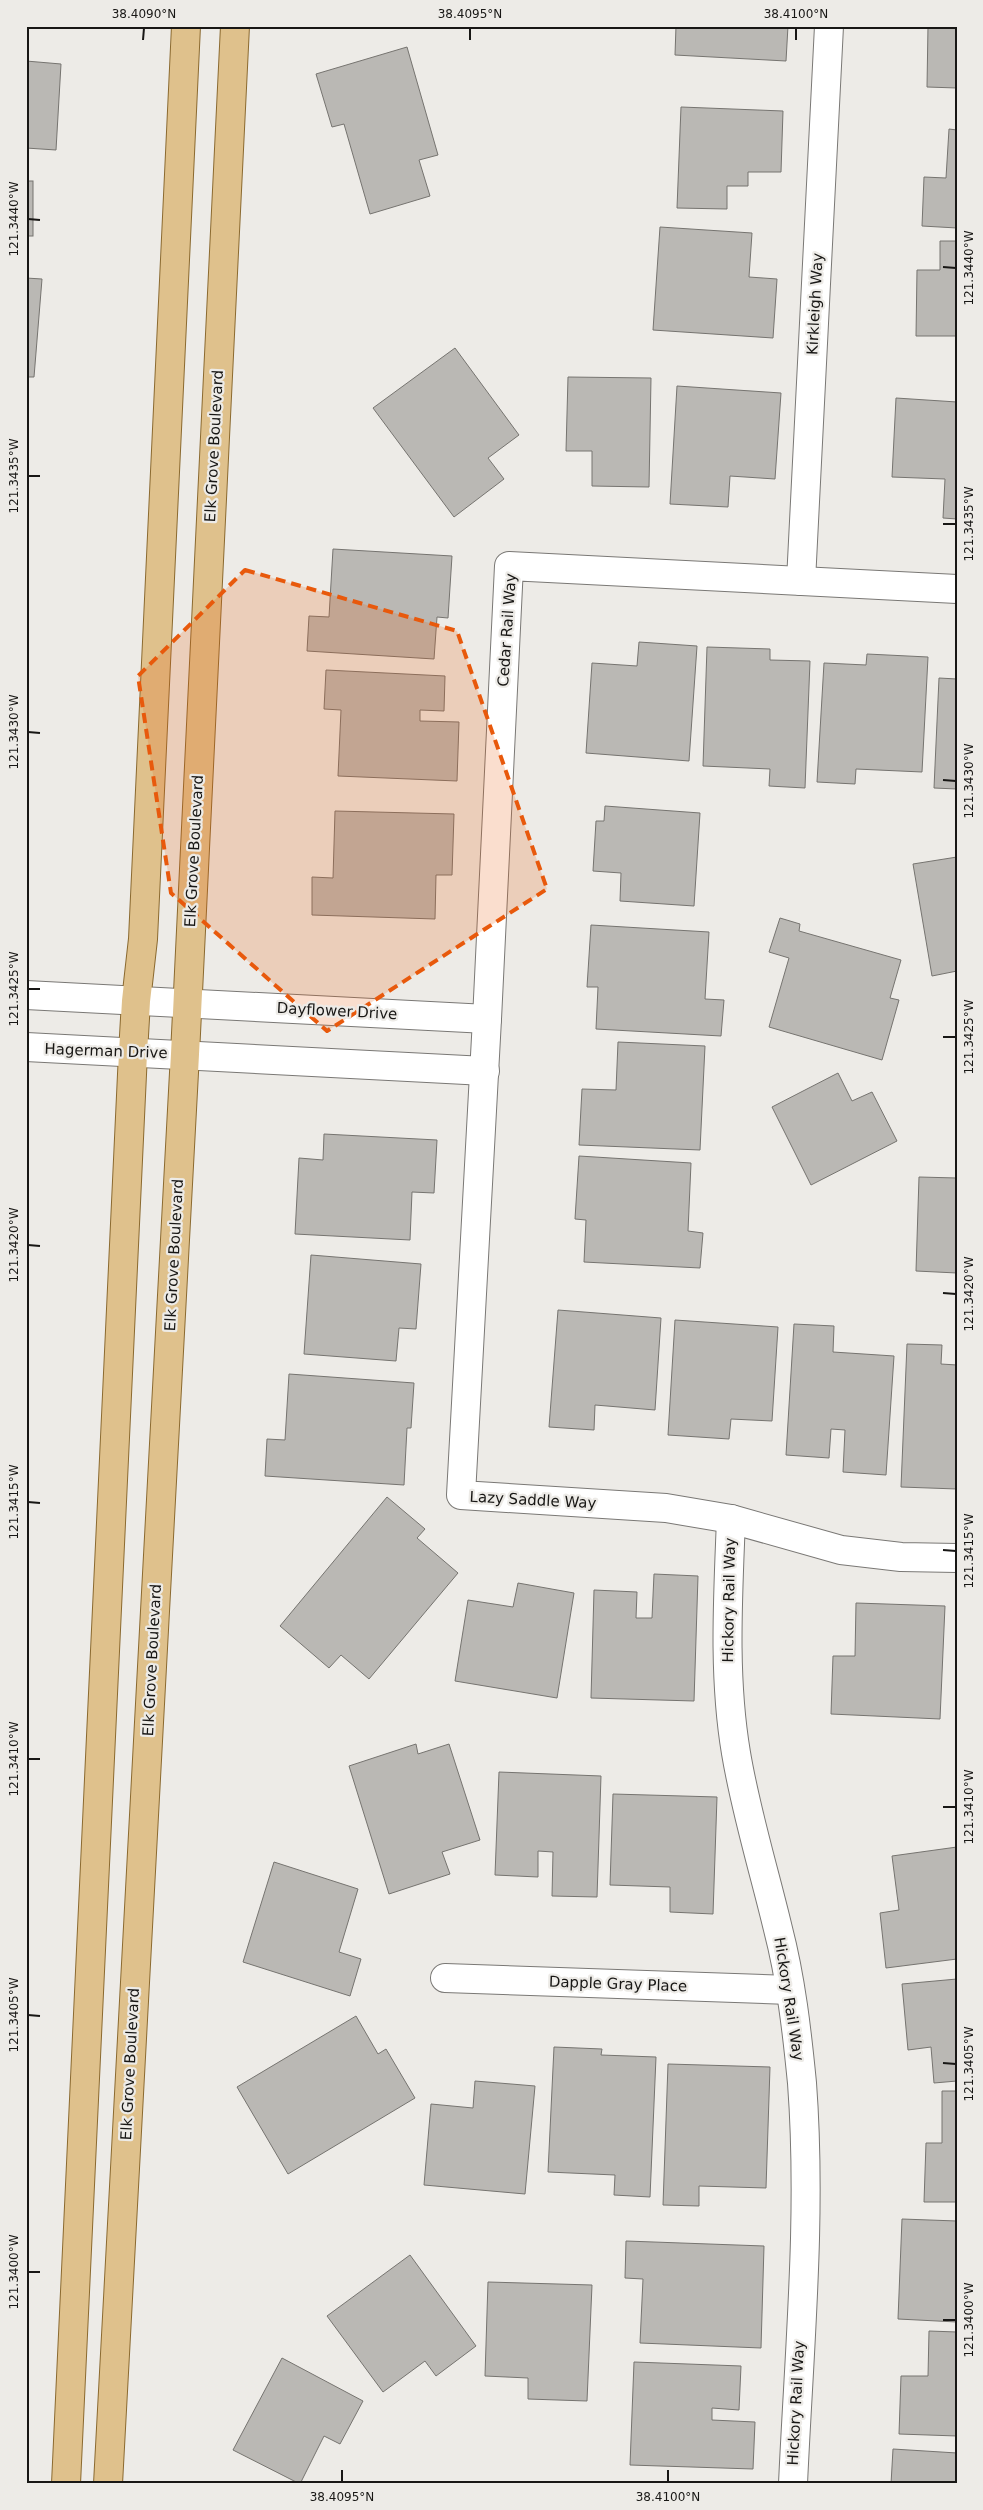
<svg xmlns="http://www.w3.org/2000/svg" width="983" height="2510" font-family="'DejaVu Sans',sans-serif">
<rect width="100%" height="100%" fill="#edebe7"/>
<g fill="#bab8b4" stroke="#767470">
<polygon points="676,26 788,26 786,61 675,55"/>
<polygon points="928,26 957,26 957,88 927,87"/>
<polygon points="407,47 438,155 419,160 430,196 370,214 344,124 332,127 316,74"/>
<polygon points="26,61 61,64 56,150 26,148"/>
<polygon points="681,107 783,111 781,172 748,172 748,186 727,186 727,209 677,208"/>
<polygon points="949,129 957,130 957,228 922,226 924,177 946,178"/>
<rect x="26" y="181" width="7" height="55"/>
<polygon points="660,227 752,233 749,277 777,279 773,338 653,330"/>
<polygon points="940,241 957,241 957,336 916,336 917,270 940,270"/>
<polygon points="26,278 42,279 34,377 26,377"/>
<polygon points="455,348 519,435 488,458 504,479 454,517 373,408"/>
<polygon points="568,377 651,378 649,487 592,486 592,451 566,451"/>
<polygon points="677,386 781,393 775,479 730,476 728,507 670,504"/>
<polygon points="896,398 957,402 957,519 943,518 945,479 892,477"/>
<polygon points="333,549 452,556 448,618 437,617 434,659 307,651 309,616 329,617"/>
<polygon points="639,642 697,646 689,761 586,753 592,663 637,666"/>
<polygon points="707,647 770,649 770,660 810,661 805,788 769,786 770,769 703,766"/>
<polygon points="867,654 928,657 922,772 856,769 855,784 817,782 824,663 866,665"/>
<polygon points="326,670 445,676 444,711 420,710 420,721 459,722 457,781 338,776 341,710 324,709"/>
<polygon points="939,678 957,679 957,789 934,788"/>
<polygon points="605,806 700,813 694,906 620,901 621,873 593,871 596,821 604,821"/>
<polygon points="335,811 454,814 452,875 436,875 435,919 312,915 312,877 333,878"/>
<polygon points="957,857 957,971 932,976 913,864"/>
<polygon points="780,918 800,924 799,931 901,960 890,998 899,1000 882,1060 769,1027 789,958 769,952"/>
<polygon points="591,925 709,932 705,999 724,1000 721,1036 596,1029 598,987 587,987"/>
<polygon points="618,1042 705,1046 700,1150 579,1145 582,1089 616,1090"/>
<polygon points="838,1073 852,1101 872,1092 897,1141 811,1185 772,1107"/>
<polygon points="324,1134 437,1140 434,1193 412,1192 410,1240 295,1234 299,1158 323,1160"/>
<polygon points="579,1156 691,1163 688,1231 703,1233 700,1268 584,1262 586,1220 575,1219"/>
<polygon points="919,1177 957,1178 957,1273 916,1271"/>
<polygon points="311,1255 421,1264 416,1329 399,1328 396,1361 304,1354"/>
<polygon points="558,1310 661,1318 655,1410 595,1405 594,1430 549,1427"/>
<polygon points="675,1320 778,1327 772,1421 731,1419 729,1439 668,1435"/>
<polygon points="794,1324 834,1326 833,1352 894,1356 886,1475 843,1472 845,1430 831,1429 829,1458 786,1455"/>
<polygon points="907,1344 942,1345 941,1364 957,1365 957,1489 901,1487"/>
<polygon points="289,1374 414,1383 411,1428 407,1428 404,1485 265,1476 267,1439 285,1440"/>
<polygon points="387,1497 425,1529 417,1538 458,1573 369,1679 341,1655 329,1668 280,1626"/>
<polygon points="654,1574 698,1576 694,1701 591,1698 594,1590 637,1592 636,1618 652,1618"/>
<polygon points="518,1583 574,1593 557,1698 455,1681 468,1600 513,1607"/>
<polygon points="856,1603 945,1606 940,1719 831,1714 833,1656 855,1656"/>
<polygon points="416,1744 418,1754 449,1744 480,1840 442,1852 450,1874 389,1894 349,1766"/>
<polygon points="499,1772 601,1776 597,1897 552,1896 553,1852 538,1851 538,1877 495,1875"/>
<polygon points="613,1794 717,1797 713,1914 670,1912 670,1887 610,1885"/>
<polygon points="957,1847 957,1959 886,1968 880,1913 899,1910 892,1856"/>
<polygon points="274,1862 358,1889 339,1952 361,1959 350,1996 243,1962"/>
<polygon points="957,1979 957,2081 934,2083 931,2047 908,2050 902,1984"/>
<polygon points="356,2016 378,2054 386,2049 415,2098 288,2174 237,2087"/>
<polygon points="554,2047 602,2049 601,2055 656,2057 650,2197 614,2195 615,2175 548,2172"/>
<polygon points="668,2064 770,2067 766,2188 699,2186 699,2206 663,2205"/>
<polygon points="475,2081 535,2086 525,2194 424,2185 431,2104 473,2108"/>
<polygon points="942,2091 957,2091 957,2202 924,2202 926,2143 942,2143"/>
<polygon points="902,2219 957,2221 957,2322 898,2319"/>
<polygon points="626,2241 764,2246 761,2348 640,2343 643,2279 625,2278"/>
<polygon points="410,2255 476,2346 436,2376 425,2361 383,2392 327,2316"/>
<polygon points="488,2282 592,2285 587,2401 528,2399 528,2378 485,2376"/>
<polygon points="929,2331 957,2332 957,2436 899,2434 901,2376 928,2376"/>
<polygon points="282,2358 363,2401 340,2444 324,2436 300,2484 233,2450"/>
<polygon points="634,2362 741,2366 739,2410 712,2408 712,2420 755,2422 753,2469 630,2465"/>
<polygon points="893,2449 957,2453 957,2484 891,2484"/>
</g>
<g fill="none" stroke-linecap="round" stroke-linejoin="round">
<g stroke="#7a7875" stroke-width="30">
<g id="minor">
<polyline points="801,581 829,26"/>
<polyline points="957,589 509,566 487,1019 461,1495 666,1508 731,1519 841,1550 901,1557 957,1558"/>
<polyline points="26,995 487,1019"/>
<polyline points="26,1047 485,1071"/>
<path d="M 731,1519 C 728,1597 723,1676 736,1753 C 746,1813 764,1870 778,1929 C 791,1979 797,2032 802,2083 C 812,2216 799,2351 793,2484"/>
<polyline points="445,1978 790,1990"/>
</g>
</g>
<g stroke="#8b6a30" stroke-width="30">
<g id="major">
<polyline points="66,2484 133,1053 136,1001 143,939 186,26"/>
<polyline points="108,2484 185,1054 235,26"/>
</g>
</g>
<use href="#minor" stroke="#fff" stroke-width="28"/>
<use href="#major" stroke="#dfc18c" stroke-width="28"/>
</g>
<path fill="#e8590c" fill-opacity="0.2" stroke="#e8590c" stroke-width="4" stroke-dasharray="10 6" stroke-linejoin="round" d="M 245,570 L 457,631 L 547,889 L 327,1031 L 171,893 L 138,676 Z"/>
<path fill="none" stroke="#181715" stroke-width="2" d="M 143,40 L 144,28M 470,40 L 470,28M 796,40 L 796,28M 28,219 L 40,220M 943,267 L 956,268M 28,476 L 40,476M 943,524 L 956,524M 28,732 L 40,733M 943,780 L 956,781M 28,989 L 40,989M 943,1037 L 956,1037M 28,1245 L 40,1246M 943,1293 L 956,1294M 28,1502 L 40,1503M 943,1550 L 956,1551M 28,1759 L 40,1759M 943,1807 L 956,1807M 28,2015 L 40,2016M 943,2063 L 956,2064M 28,2272 L 40,2272M 943,2320 L 956,2320M 342,2482 L 342,2470M 668,2482 L 668,2470"/>
<g text-anchor="middle" stroke-width="4.5" stroke-linejoin="round" paint-order="stroke">
<g font-size="15" fill="#181715" stroke="#edebe7">
<text transform="translate(815 304) rotate(-87)" y="5">Kirkleigh Way</text>
<text transform="translate(214 446) rotate(-87)" y="5">Elk Grove Boulevard</text>
<text transform="translate(507 630) rotate(-86)" y="5">Cedar Rail Way</text>
<text transform="translate(194 851) rotate(-87)" y="5">Elk Grove Boulevard</text>
<text transform="translate(337 1011) rotate(3)" y="5">Dayflower Drive</text>
<text transform="translate(106 1051) rotate(2)" y="5">Hagerman Drive</text>
<text transform="translate(174 1255) rotate(-87)" y="5">Elk Grove Boulevard</text>
<text transform="translate(533 1500) rotate(3)" y="5">Lazy Saddle Way</text>
<text transform="translate(729 1600) rotate(-89)" y="5">Hickory Rail Way</text>
<text transform="translate(152 1660) rotate(-87)" y="5">Elk Grove Boulevard</text>
<text transform="translate(618 1984) rotate(2)" y="5">Dapple Gray Place</text>
<text transform="translate(789 1999) rotate(81)" y="5">Hickory Rail Way</text>
<text transform="translate(130 2064) rotate(-87)" y="5">Elk Grove Boulevard</text>
<text transform="translate(796 2403) rotate(-87)" y="5">Hickory Rail Way</text>
</g>
</g>
<rect width="983" height="2510" fill="none" stroke="#edebe7" stroke-width="55"/>
<rect x="28" y="28" width="928" height="2454" fill="none" stroke="#181715" stroke-width="2"/>
<g font-size="12" text-anchor="middle" fill="#181715">
<text x="144" y="18">38.4090°N</text>
<text x="470" y="18">38.4095°N</text>
<text x="796" y="18">38.4100°N</text>
<text transform="translate(14 219) rotate(-90)" y="4">121.3440°W</text>
<text transform="translate(969 268) rotate(-90)" y="4">121.3440°W</text>
<text transform="translate(14 476) rotate(-90)" y="4">121.3435°W</text>
<text transform="translate(969 524) rotate(-90)" y="4">121.3435°W</text>
<text transform="translate(14 732) rotate(-90)" y="4">121.3430°W</text>
<text transform="translate(969 781) rotate(-90)" y="4">121.3430°W</text>
<text transform="translate(14 989) rotate(-90)" y="4">121.3425°W</text>
<text transform="translate(969 1037) rotate(-90)" y="4">121.3425°W</text>
<text transform="translate(14 1245) rotate(-90)" y="4">121.3420°W</text>
<text transform="translate(969 1294) rotate(-90)" y="4">121.3420°W</text>
<text transform="translate(14 1502) rotate(-90)" y="4">121.3415°W</text>
<text transform="translate(969 1551) rotate(-90)" y="4">121.3415°W</text>
<text transform="translate(14 1759) rotate(-90)" y="4">121.3410°W</text>
<text transform="translate(969 1807) rotate(-90)" y="4">121.3410°W</text>
<text transform="translate(14 2015) rotate(-90)" y="4">121.3405°W</text>
<text transform="translate(969 2064) rotate(-90)" y="4">121.3405°W</text>
<text transform="translate(14 2272) rotate(-90)" y="4">121.3400°W</text>
<text transform="translate(969 2320) rotate(-90)" y="4">121.3400°W</text>
<text x="342" y="2501">38.4095°N</text>
<text x="668" y="2501">38.4100°N</text>
</g>
</svg>
